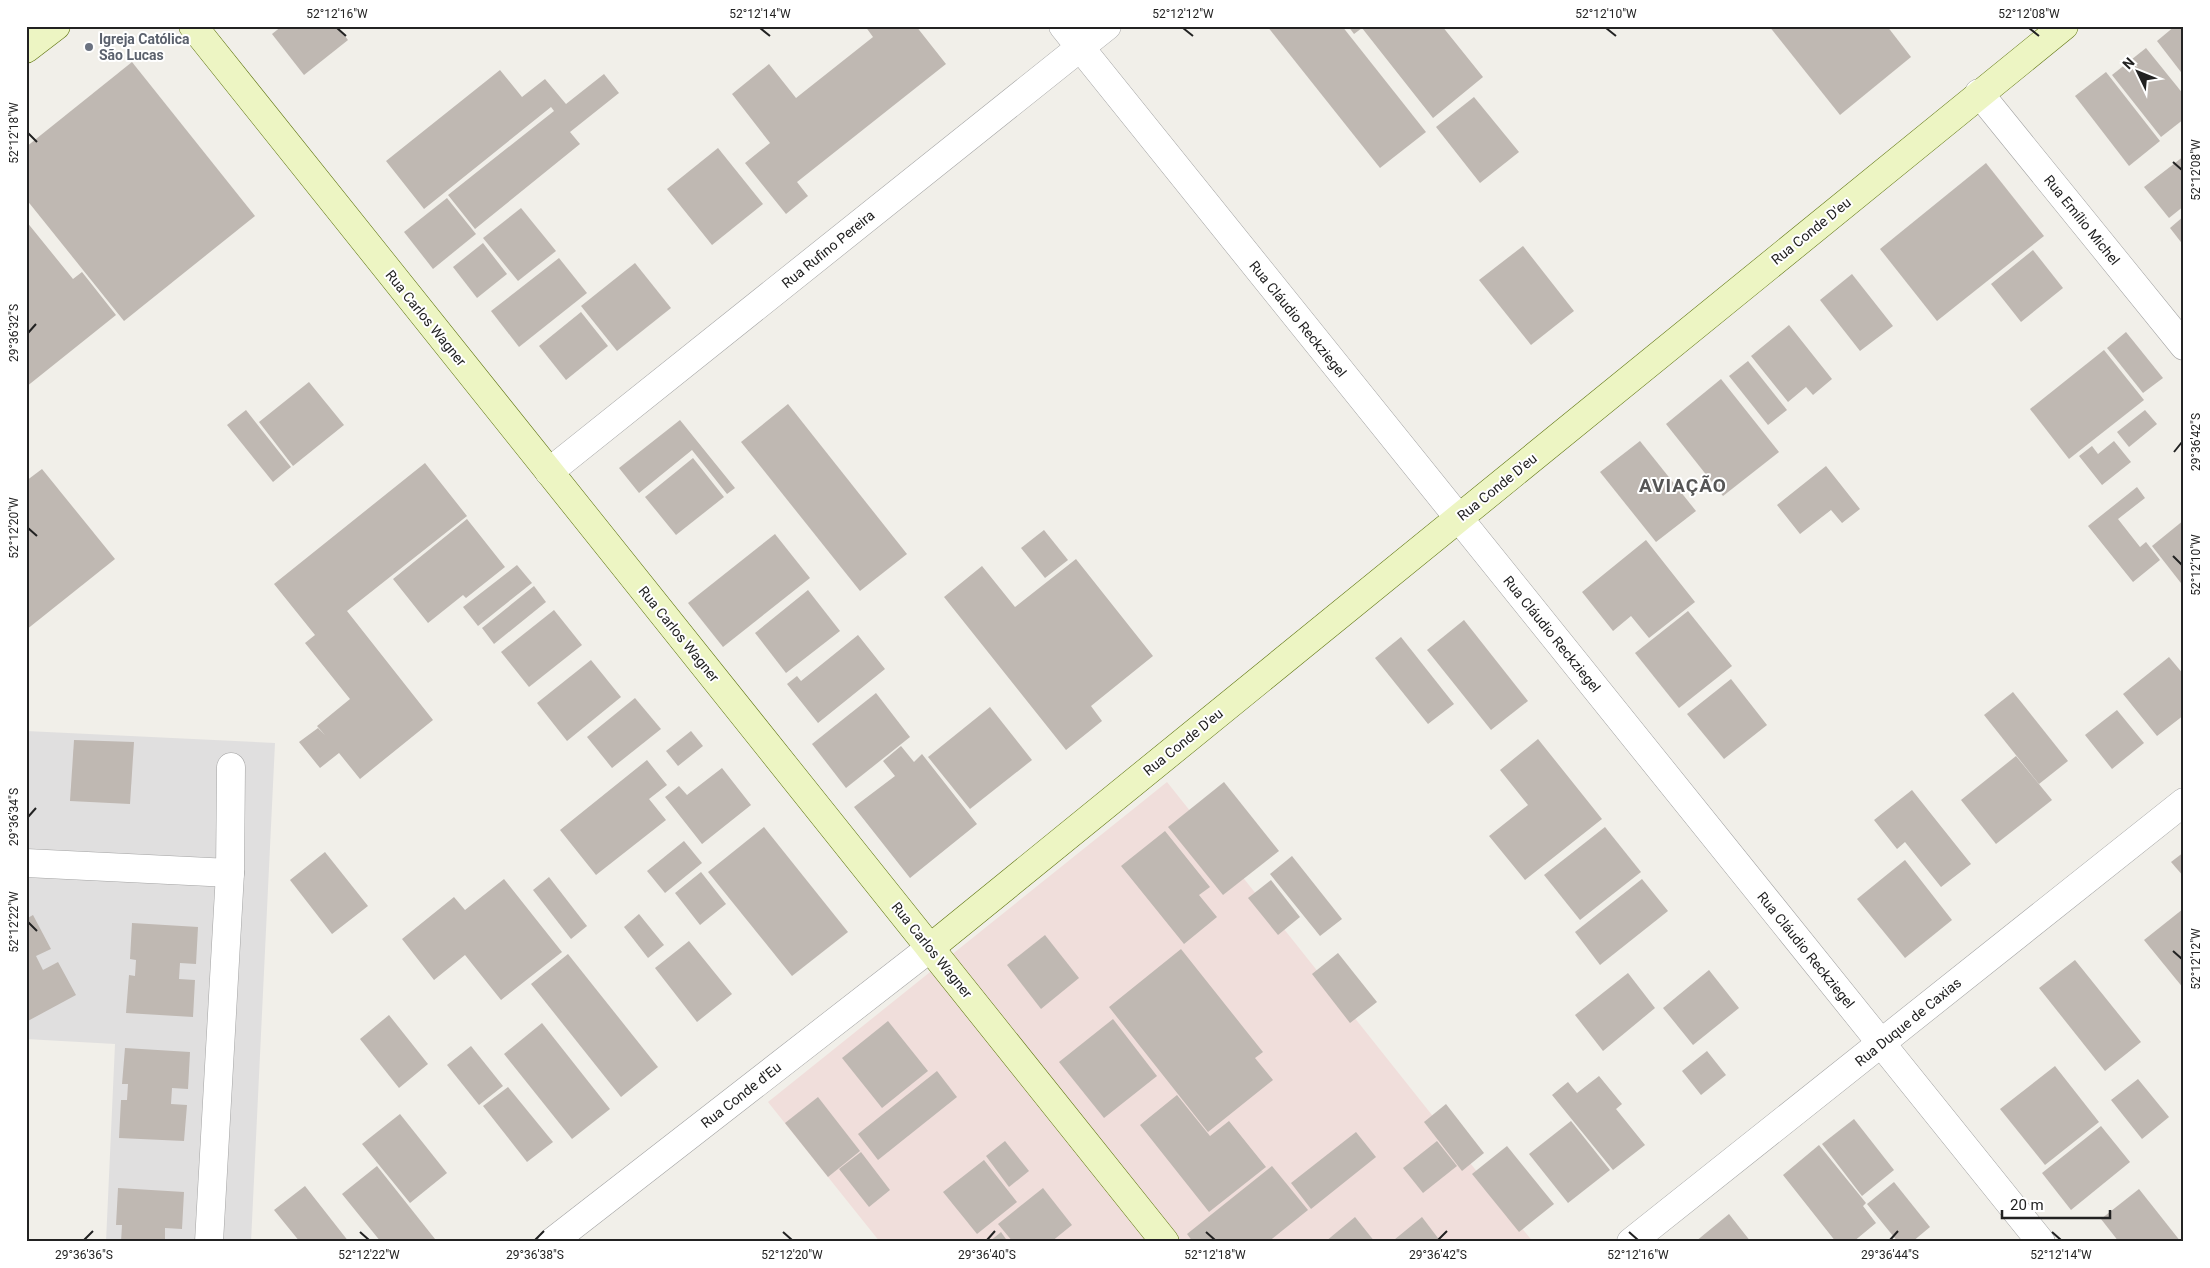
<svg xmlns="http://www.w3.org/2000/svg" width="2210" height="1268" font-family="Roboto,sans-serif">
<rect width="100%" height="100%" fill="#f1efe9"/>
<polygon fill="#e0dfdf" points="26,731 275,743 251,1242 106,1242 115,1044 26,1039"/>
<polygon fill="#f0dedb" points="1167,782 1533,1242 880,1242 768,1102"/>
<g fill="#bfb8b2">
<polygon points="282,26 337,26 348,40 304,75 272,34"/>
<polygon points="865,26 916,26 946,64 797,182 808,196 786,214 745,163 770,143 732,94 769,64 796,98 873,37"/>
<polygon points="1267,26 1342,26 1426,132 1380,168"/>
<polygon points="1348,26 1442,26 1483,77 1433,118 1362,28 1354,34"/>
<polygon points="1769,26 1887,26 1911,57 1840,115"/>
<polygon points="2175,26 2184,26 2184,76 2157,41"/>
<polygon points="2146,48 2184,95 2184,119 2161,137 2112,75"/>
<polygon points="132,62 255,216 124,321 26,199 26,147"/>
<polygon points="500,70 522,97 545,79 566,104 604,74 619,93 570,132 580,144 475,229 448,195 554,111 551,107 424,209 386,161"/>
<polygon points="2106,72 2160,141 2129,166 2075,96"/>
<polygon points="1474,97 1519,152 1480,183 1436,127"/>
<polygon points="718,148 763,204 712,245 667,189"/>
<polygon points="2184,156 2184,206 2169,218 2144,187"/>
<polygon points="1986,163 2044,236 1937,321 1880,249"/>
<polygon points="447,198 476,234 433,269 404,232"/>
<polygon points="521,208 556,251 518,281 483,238"/>
<polygon points="2184,216 2184,246 2170,228"/>
<polygon points="26,221 73,279 82,272 116,315 26,387"/>
<polygon points="483,243 507,274 477,298 453,267"/>
<polygon points="1523,246 1574,311 1531,345 1479,280"/>
<polygon points="2033,250 2063,288 2021,322 1991,284"/>
<polygon points="559,258 587,293 519,347 491,311"/>
<polygon points="635,263 671,308 617,351 581,306"/>
<polygon points="1852,274 1893,326 1860,351 1820,300"/>
<polygon points="581,312 608,346 566,380 539,346"/>
<polygon points="1789,325 1832,379 1813,395 1806,387 1788,402 1751,356"/>
<polygon points="2126,332 2163,378 2143,393 2107,348"/>
<polygon points="2104,350 2144,400 2069,459 2030,409"/>
<polygon points="1748,361 1787,410 1768,425 1729,376"/>
<polygon points="1721,379 1779,452 1723,496 1666,424"/>
<polygon points="309,382 344,425 293,466 259,422"/>
<polygon points="788,404 907,554 860,591 741,442"/>
<polygon points="246,410 291,467 273,482 227,425"/>
<polygon points="2145,410 2157,424 2129,447 2117,432"/>
<polygon points="680,420 735,488 727,494 692,450 639,493 619,468"/>
<polygon points="1640,441 1696,511 1656,542 1600,472"/>
<polygon points="2114,441 2131,462 2102,485 2079,456 2092,446 2098,454"/>
<polygon points="693,458 724,497 676,535 645,497"/>
<polygon points="425,463 467,516 347,611 433,720 360,779 339,753 320,768 299,742 318,728 325,735 317,726 350,699 305,643 315,635 274,584"/>
<polygon points="1826,466 1860,509 1842,523 1831,510 1800,534 1777,505"/>
<polygon points="42,469 115,559 26,630 26,481"/>
<polygon points="2137,487 2145,498 2118,519 2140,547 2146,542 2160,560 2133,582 2088,526"/>
<polygon points="467,519 505,567 466,598 463,595 428,623 393,579"/>
<polygon points="2184,520 2184,587 2152,546"/>
<polygon points="1044,530 1068,560 1045,578 1021,548"/>
<polygon points="775,534 810,578 723,647 688,603"/>
<polygon points="1646,540 1695,602 1649,638 1631,616 1613,631 1582,592"/>
<polygon points="1076,559 1153,656 1091,706 1102,721 1066,750 944,597 982,566 1015,607"/>
<polygon points="517,565 532,583 478,626 463,607"/>
<polygon points="534,586 546,602 494,644 482,628"/>
<polygon points="808,590 840,631 786,673 755,633"/>
<polygon points="554,610 582,645 529,687 501,652"/>
<polygon points="1688,611 1732,666 1679,708 1635,653"/>
<polygon points="1464,620 1528,701 1491,730 1427,650"/>
<polygon points="858,635 885,669 818,723 787,684 797,676 801,681"/>
<polygon points="1401,637 1454,704 1428,724 1375,658"/>
<polygon points="2169,657 2184,675 2184,715 2157,736 2123,694"/>
<polygon points="591,660 621,697 567,741 537,703"/>
<polygon points="1731,679 1767,725 1724,759 1687,714"/>
<polygon points="2013,692 2068,761 2039,784 1984,715"/>
<polygon points="876,693 910,737 846,788 812,744"/>
<polygon points="635,698 661,729 612,768 587,737"/>
<polygon points="990,707 1032,760 970,809 928,757"/>
<polygon points="2117,710 2144,743 2112,769 2085,735"/>
<polygon points="691,731 703,746 678,766 666,751"/>
<polygon points="1538,739 1602,819 1525,880 1489,836 1528,805 1500,770"/>
<polygon points="74,740 134,742 130,804 70,801"/>
<polygon points="901,746 914,762 922,754 977,824 910,878 854,807 895,776 883,761"/>
<polygon points="2016,756 2052,800 1996,844 1961,800"/>
<polygon points="647,760 667,785 649,799 666,820 596,875 560,830"/>
<polygon points="722,768 751,805 702,844 665,797 679,786 687,795"/>
<polygon points="1224,782 1279,851 1223,895 1168,827"/>
<polygon points="1912,790 1971,864 1941,887 1905,842 1897,849 1874,820"/>
<polygon points="764,827 848,932 792,976 708,872"/>
<polygon points="1605,827 1641,872 1580,920 1544,875"/>
<polygon points="1165,831 1210,887 1199,895 1217,917 1184,944 1121,866"/>
<polygon points="684,841 702,863 665,893 647,871"/>
<polygon points="325,852 368,906 332,934 290,880"/>
<polygon points="2184,852 2184,877 2171,862"/>
<polygon points="1292,856 1342,919 1320,936 1270,874"/>
<polygon points="1905,860 1952,920 1905,958 1857,899"/>
<polygon points="701,872 726,904 700,925 675,893"/>
<polygon points="549,877 587,926 571,939 533,890"/>
<polygon points="504,879 562,952 501,1000 465,955 434,980 402,939 454,897 465,910"/>
<polygon points="1642,879 1668,911 1600,965 1575,932"/>
<polygon points="1271,880 1300,917 1278,935 1248,898"/>
<polygon points="2183,909 2184,910 2184,989 2144,940"/>
<polygon points="639,914 664,945 648,958 624,927"/>
<polygon points="33,915 51,949 36,956 43,970 58,962 76,995 26,1022 26,919"/>
<polygon points="132,923 198,927 196,964 180,963 179,979 195,980 193,1017 126,1013 129,975 135,976 136,960 130,959"/>
<polygon points="1045,935 1079,978 1041,1009 1007,965"/>
<polygon points="689,941 732,994 697,1022 655,968"/>
<polygon points="1181,949 1263,1052 1255,1058 1273,1080 1208,1132 1109,1007"/>
<polygon points="1338,953 1377,1002 1350,1023 1312,974"/>
<polygon points="568,954 658,1067 621,1097 531,984"/>
<polygon points="2075,960 2141,1042 2105,1071 2039,988"/>
<polygon points="1709,970 1739,1008 1693,1045 1663,1008"/>
<polygon points="1628,973 1655,1008 1603,1051 1575,1015"/>
<polygon points="389,1015 428,1064 399,1088 360,1039"/>
<polygon points="1113,1019 1157,1076 1104,1118 1059,1062"/>
<polygon points="888,1021 928,1071 882,1108 842,1058"/>
<polygon points="542,1023 610,1109 572,1139 504,1054"/>
<polygon points="471,1046 503,1086 479,1105 447,1065"/>
<polygon points="125,1048 190,1052 188,1089 172,1088 171,1104 187,1105 184,1141 119,1138 121,1100 127,1100 128,1084 122,1084"/>
<polygon points="1707,1051 1726,1075 1701,1095 1682,1071"/>
<polygon points="2055,1066 2099,1122 2045,1165 2000,1109"/>
<polygon points="937,1071 957,1097 878,1160 858,1134"/>
<polygon points="1599,1076 1622,1104 1616,1109 1645,1145 1613,1170 1552,1095 1568,1082 1577,1093"/>
<polygon points="2138,1079 2169,1117 2142,1139 2111,1100"/>
<polygon points="508,1087 553,1142 527,1162 483,1106"/>
<polygon points="1177,1095 1210,1136 1229,1121 1266,1167 1209,1212 1140,1125"/>
<polygon points="818,1097 860,1151 828,1177 785,1123"/>
<polygon points="1446,1104 1484,1153 1462,1171 1424,1122"/>
<polygon points="400,1114 447,1173 410,1203 362,1144"/>
<polygon points="1854,1119 1894,1170 1862,1196 1822,1144"/>
<polygon points="1571,1121 1610,1170 1568,1203 1529,1154"/>
<polygon points="2101,1126 2130,1162 2071,1210 2042,1173"/>
<polygon points="1356,1132 1376,1157 1311,1209 1291,1183"/>
<polygon points="1005,1141 1029,1171 1009,1187 986,1156"/>
<polygon points="1437,1141 1457,1166 1423,1193 1403,1168"/>
<polygon points="1819,1145 1866,1203 1863,1206 1876,1223 1853,1242 1836,1242 1783,1175"/>
<polygon points="1507,1146 1554,1204 1519,1232 1472,1174"/>
<polygon points="861,1152 890,1190 869,1207 839,1169"/>
<polygon points="984,1160 1017,1202 977,1234 943,1192"/>
<polygon points="377,1166 435,1239 432,1242 381,1242 342,1194"/>
<polygon points="1272,1166 1308,1210 1268,1242 1193,1242 1187,1234"/>
<polygon points="1894,1182 1930,1227 1912,1242 1898,1242 1867,1204"/>
<polygon points="305,1186 349,1242 300,1242 274,1210"/>
<polygon points="118,1188 184,1192 182,1229 165,1228 165,1242 121,1242 122,1225 116,1225"/>
<polygon points="1043,1188 1072,1225 1051,1242 1013,1242 998,1224"/>
<polygon points="2139,1189 2181,1242 2119,1242 2101,1219"/>
<polygon points="1729,1214 1751,1242 1695,1242"/>
<polygon points="1355,1217 1375,1242 1325,1242"/>
<polygon points="1422,1217 1441,1242 1396,1242 1394,1240"/>
<polygon points="1001,1232 1008,1242 989,1242"/>
</g>
<g fill="none" stroke-linecap="round" stroke-linejoin="round">
<g stroke="#a3a3a3" stroke-width="29">
<g id="street">
<polyline points="1063,26 2041,1242"/>
<polyline points="1979,93 2184,346"/>
<polyline points="549,472 1107,26"/>
<polyline points="26,863 230,873"/>
<polyline points="209,1242 230,873 231,767"/>
<polyline points="552,1242 930,948"/>
<polyline points="1631,1242 2184,802"/>
</g>
</g>
<g stroke="#5d730e" stroke-width="29">
<g id="secondary">
<polyline points="193,26 1165,1242"/>
<polyline points="26,49 56,26"/>
<polyline points="930,948 2064,26"/>
</g>
</g>
<use href="#street" stroke="#fff" stroke-width="28"/>
<use href="#secondary" stroke="#edf5c3" stroke-width="28"/>
</g>
<path fill="none" stroke="#222" stroke-width="2" d="M 337,28 L 346,36M 760,28 L 770,36M 1183,28 L 1193,36M 1606,28 L 1616,36M 2029,28 L 2039,36M 28,133 L 37,142M 2173,162 L 2182,170M 28,333 L 36,324M 2174,452 L 2182,442M 28,528 L 37,536M 2173,556 L 2182,565M 28,817 L 36,808M 28,922 L 37,931M 2173,951 L 2182,959M 360,1232 L 369,1240M 783,1232 L 792,1240M 1206,1232 L 1215,1240M 1629,1232 L 1638,1240M 2052,1232 L 2061,1240M 84,1240 L 93,1231M 535,1240 L 544,1231M 987,1240 L 995,1231M 1438,1240 L 1447,1231M 1890,1240 L 1898,1231"/>
<circle fill="#6b7280" stroke="#fff" stroke-width="2" cx="89" cy="47" r="5"/>
<g text-anchor="middle" stroke-width="4" stroke-linejoin="round" paint-order="stroke">
<g font-size="14" font-weight="bold" fill="#5b616d" stroke="#fff" text-anchor="start">
<text x="99" y="44">Igreja Católica<tspan x="99" dy="16">São Lucas</tspan></text>
</g>
<g font-size="14" fill="#222" stroke="#fff">
<text transform="translate(2082 220) rotate(51)" y="5">Rua Emílio Michel</text>
<text transform="translate(1811 231) rotate(-39)" y="5">Rua Conde D'eu</text>
<text transform="translate(828 249) rotate(-39)" y="5">Rua Rufino Pereira</text>
<text transform="translate(426 318) rotate(51)" y="5">Rua Carlos Wagner</text>
<text transform="translate(1298 319) rotate(51)" y="5">Rua Cláudio Reckziegel</text>
<text transform="translate(1497 487) rotate(-39)" y="5">Rua Conde D'eu</text>
<text transform="translate(679 634) rotate(51)" y="5">Rua Carlos Wagner</text>
<text transform="translate(1552 634) rotate(51)" y="5">Rua Cláudio Reckziegel</text>
<text transform="translate(1183 742) rotate(-39)" y="5">Rua Conde D'eu</text>
<text transform="translate(932 950) rotate(51)" y="5">Rua Carlos Wagner</text>
<text transform="translate(1806 950) rotate(51)" y="5">Rua Cláudio Reckziegel</text>
<text transform="translate(1908 1022) rotate(-39)" y="5">Rua Duque de Caxias</text>
<text transform="translate(741 1095) rotate(-38)" y="5">Rua Conde d'Eu</text>
</g>
<g font-size="19" font-weight="bold" letter-spacing="1" fill="#555" stroke="#fff">
<text x="1683" y="492">AVIAÇÃO</text>
</g>
</g>
<rect width="2210" height="1268" fill="none" stroke="#ffffff" stroke-width="55"/>
<g transform="translate(2138 72) rotate(313)" stroke="#ffffff" stroke-width="4" paint-order="stroke">
<path d="M0-4L9 19L0 12L-9 19Z" fill="#222222"/>
<text y="-8" font-size="14" font-weight="bold" text-anchor="middle" fill="#222222">N</text>
</g>
<path d="M2002 1210v8h108v-8" fill="none" stroke="#222222" stroke-width="2.5"/>
<text x="2010" y="1210" font-size="15" fill="#222222" stroke="#ffffff" stroke-width="4" paint-order="stroke">20 m</text>
<rect x="28" y="28" width="2154" height="1212" fill="none" stroke="#222" stroke-width="2"/>
<g font-size="12" text-anchor="middle" fill="#222">
<text x="337" y="18">52°12'16"W</text>
<text x="760" y="18">52°12'14"W</text>
<text x="1183" y="18">52°12'12"W</text>
<text x="1606" y="18">52°12'10"W</text>
<text x="2029" y="18">52°12'08"W</text>
<text transform="translate(14 133) rotate(-90)" y="4">52°12'18"W</text>
<text transform="translate(2196 170) rotate(-90)" y="4">52°12'08"W</text>
<text transform="translate(14 333) rotate(-90)" y="4">29°36'32"S</text>
<text transform="translate(2196 442) rotate(-90)" y="4">29°36'42"S</text>
<text transform="translate(14 528) rotate(-90)" y="4">52°12'20"W</text>
<text transform="translate(2196 565) rotate(-90)" y="4">52°12'10"W</text>
<text transform="translate(14 817) rotate(-90)" y="4">29°36'34"S</text>
<text transform="translate(14 922) rotate(-90)" y="4">52°12'22"W</text>
<text transform="translate(2196 959) rotate(-90)" y="4">52°12'12"W</text>
<text x="84" y="1259">29°36'36"S</text>
<text x="369" y="1259">52°12'22"W</text>
<text x="535" y="1259">29°36'38"S</text>
<text x="792" y="1259">52°12'20"W</text>
<text x="987" y="1259">29°36'40"S</text>
<text x="1215" y="1259">52°12'18"W</text>
<text x="1438" y="1259">29°36'42"S</text>
<text x="1638" y="1259">52°12'16"W</text>
<text x="1890" y="1259">29°36'44"S</text>
<text x="2061" y="1259">52°12'14"W</text>
</g>
</svg>
